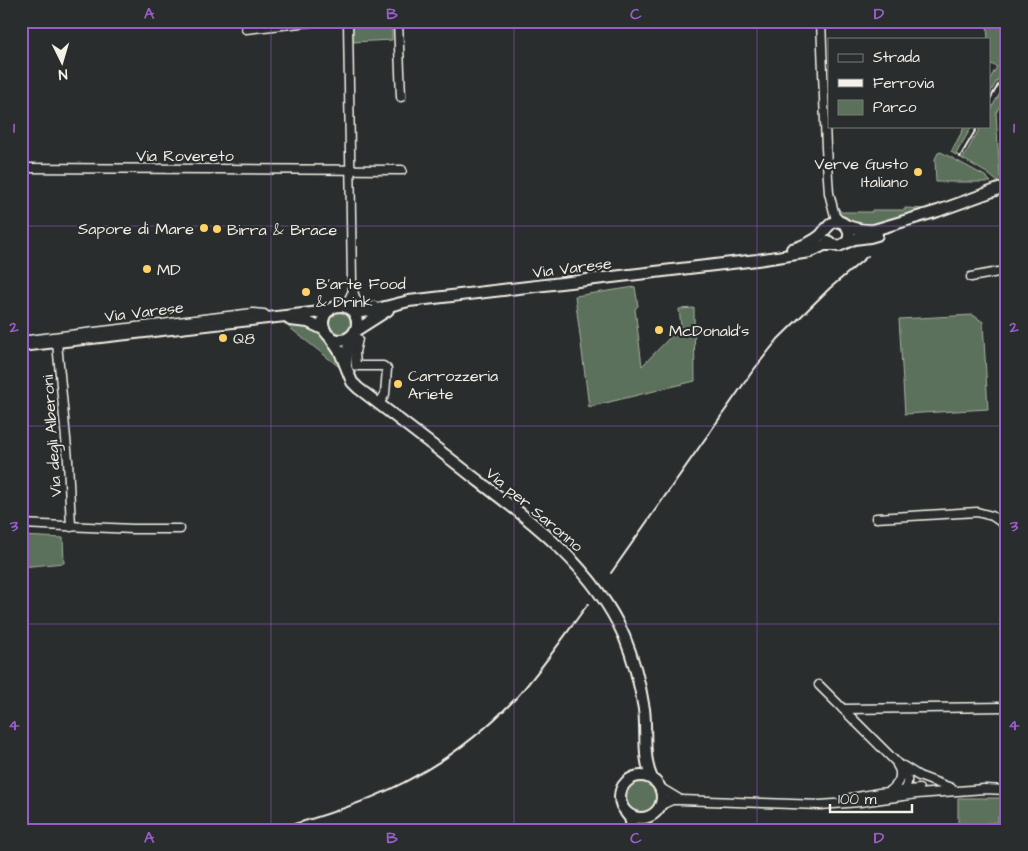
<svg xmlns="http://www.w3.org/2000/svg" width="1028" height="851" font-family="'Architects Daughter',sans-serif">
<rect width="100%" height="100%" fill="#2a2d2e"/>
<filter id="ink" filterUnits="userSpaceOnUse"><feTurbulence type="fractalNoise" baseFrequency=".02" numOctaves="2"/><feDisplacementMap in="SourceGraphic" scale="10" xChannelSelector="R" yChannelSelector="G"/><feConvolveMatrix kernelMatrix="1 2 1 2 8 2 1 2 1" color-interpolation-filters="sRGB"/></filter>
<g filter="url(#ink)">
<g fill="#5b715c" stroke="#a8b1a2">
<polygon points="392,21 392,40 353,42 352,22"/>
<polygon points="987,21 1007,21 1007,63 989,95 989,80 997,67 989,63"/>
<polygon points="1007,81 1007,93 996,113 1000,177 1007,175 1007,182 998,182 987,173 951,152 965,126 972,126 956,154 963,158 981,126 989,126 989,112"/>
<polygon points="941,152 985,176 991,182 936,182 935,159 938,153"/>
<path d="M 837,206 L 841,212 L 872,212 L 872,210 L 905,210 L 905,208 L 926,209 C 920,212 914,215 908,216 C 904,217 901,216 897,217 C 872,224 852,234 835,207 Z"/>
<polygon points="635,287 638,306 635,309 642,366 681,326 679,309 694,308 695,381 589,407 575,296"/>
<circle cx="340" cy="323" r="12"/>
<polygon points="973,315 983,322 988,409 905,414 899,319"/>
<path d="M 285,324 C 293,324 302,324 309,327 C 329,335 335,352 343,370 Z"/>
<polygon points="21,536 63,538 64,563 21,567"/>
<circle cx="640" cy="798" r="16"/>
<polygon points="958,798 1003,798 1003,816 998,816 998,822 986,823 986,830 958,830"/>
</g>
<g fill="none" stroke-linecap="round" stroke-linejoin="round">
<g stroke="#f4f1e8" stroke-width="11">
<g id="minor">
<path d="M 348,21 L 352,282 C 353,296 357,311 374,306"/>
<polyline points="398,21 401,97"/>
<polyline points="821,21 826,148 829,193 835,216 842,223"/>
<polyline points="246,29 319,21"/>
<polyline points="21,168 402,170"/>
<polyline points="971,277 998,272 1007,273"/>
<polyline points="345,307 353,291"/>
<polyline points="358,339 355,352 356,366 383,366 387,369 385,394 379,404"/>
<polyline points="21,343 28,340 253,313 264,314 269,318"/>
<polyline points="57,343 68,460 71,527"/>
<polyline points="876,518 977,512 992,516 1007,526"/>
<polyline points="21,524 133,529 180,529"/>
<path d="M 819,685 L 904,770 C 909,779 908,785 902,793"/>
<polyline points="843,709 1007,707"/>
<polyline points="903,766 919,776 951,788"/>
<polyline points="659,787 679,799"/>
<path d="M 889,792 C 898,785 904,775 897,765"/>
<polyline points="846,799 879,793 919,789"/>
<polyline points="661,805 672,800 681,800 820,805 860,802 917,794 984,789 1007,790"/>
</g>
</g>
<g stroke="#f4f1e8" stroke-width="14">
<g id="major">
<path d="M 845,225 C 855,229 863,231 874,230 L 938,211 L 1007,186"/>
<polyline points="828,241 833,245 839,246 854,239 870,237 877,235"/>
<path d="M 792,249 C 803,246 812,243 821,235 C 824,231 828,226 832,223 C 845,217 853,232 847,242"/>
<circle cx="340" cy="323" r="17"/>
<polyline points="354,313 369,311 409,301 757,260 810,252 824,245 833,245"/>
<polyline points="290,320 308,322 325,330"/>
<polyline points="355,331 388,310"/>
<path d="M 330,337 L 340,352 L 352,382 L 358,388 C 396,417 434,446 472,476 C 531,521 593,566 624,636 C 634,660 640,684 644,709 C 647,732 642,760 653,780"/>
<polyline points="21,346 329,311"/>
<polyline points="346,365 347,352 353,335"/>
<circle cx="641" cy="797" r="21"/>
<polyline points="626,813 630,818 633,830"/>
</g>
</g>
<use href="#minor" stroke="#2a2d2e" stroke-width="8"/>
<use href="#major" stroke="#2a2d2e" stroke-width="10"/>
<g stroke="#f4f1e8" stroke-width="2">
<polyline points="989,101 1007,69"/>
<polyline points="960,157 978,126"/>
<polyline points="611,573 752,372 778,339 830,288 868,256"/>
<path d="M 272,830 C 369,805 446,772 516,698 C 542,669 564,636 588,604"/>
</g>
</g>
</g>
<path fill="none" stroke="#995dc9" stroke-width="1" stroke-opacity="0.55" d="M 271,21 L 271,830M 514,21 L 514,830M 757,21 L 757,830M 21,226 L 1007,226M 21,426 L 1007,426M 21,624 L 1007,624"/>
<g fill="#ffd166" stroke="#2a2d2e" stroke-width="2">
<circle cx="918" cy="172" r="5"/>
<circle cx="204" cy="228" r="5"/>
<circle cx="217" cy="229" r="5"/>
<circle cx="147" cy="269" r="5"/>
<circle cx="306" cy="292" r="5"/>
<circle cx="659" cy="330" r="5"/>
<circle cx="223" cy="338" r="5"/>
<circle cx="398" cy="384" r="5"/>
</g>
<g text-anchor="middle" stroke-width="4.5" stroke-linejoin="round" paint-order="stroke">
<g font-size="16" fill="#f4f1e8" stroke="#2a2d2e">
<text x="185" y="161">Via Rovereto</text>
<text transform="translate(572 267) rotate(-7)" y="6">Via Varese</text>
<text transform="translate(144 311) rotate(-7)" y="6">Via Varese</text>
<text transform="translate(51 436) rotate(-94)" y="6">Via degli Alberoni</text>
<text transform="translate(535 509) rotate(40)" y="6">Via per Saronno</text>
</g>
<g font-size="16" fill="#f4f1e8" stroke="#2a2d2e" text-anchor="start">
<text x="908" y="169" text-anchor="end">Verve Gusto<tspan x="908" dy="18">Italiano</tspan></text>
<text x="194" y="234" text-anchor="end">Sapore di Mare</text>
<text x="227" y="235">Birra &amp; Brace</text>
<text x="157" y="275">MD</text>
<text x="316" y="289">B'arte Food<tspan x="316" dy="18">&amp; Drink</tspan></text>
<text x="669" y="336">McDonald's</text>
<text x="233" y="344">Q8</text>
<text x="408" y="381">Carrozzeria<tspan x="408" dy="18">Ariete</tspan></text>
</g>
</g>
<rect width="1028" height="851" fill="none" stroke="#2a2d2e" stroke-width="55"/>
<rect x="828" y="38" width="162" height="90" fill="#2a2d2e" stroke="#7b7b78"/>
<rect x="838" y="54" width="25" height="8" fill="#2a2d2e" stroke="#7b7b78"/>
<text x="873" y="62" font-size="15" fill="#f4f1e8">Strada</text>
<rect x="838" y="79" width="25" height="8" fill="#f4f1e8" stroke="#7b7b78"/>
<text x="873" y="88" font-size="15" fill="#f4f1e8">Ferrovia</text>
<rect x="838" y="100" width="25" height="15" fill="#5b715c" stroke="#7b7b78"/>
<text x="873" y="112" font-size="15" fill="#f4f1e8">Parco</text>
<g transform="translate(62 62) rotate(175)" stroke="#2a2d2e" stroke-width="4" paint-order="stroke">
<path d="M0-4L9 19L0 12L-9 19Z" fill="#f4f1e8"/>
<text y="-8" font-size="14" font-weight="bold" text-anchor="middle" fill="#f4f1e8">N</text>
</g>
<path d="M830 804v8h82v-8" fill="none" stroke="#f4f1e8" stroke-width="2.5"/>
<text x="838" y="804" font-size="15" fill="#f4f1e8" stroke="#2a2d2e" stroke-width="4" paint-order="stroke">100 m</text>
<rect x="28" y="28" width="972" height="796" fill="none" stroke="#995dc9" stroke-width="2"/>
<g font-size="16" text-anchor="middle" font-weight="bold" fill="#995dc9">
<text x="149" y="19">A</text>
<text x="392" y="19">B</text>
<text x="636" y="19">C</text>
<text x="879" y="19">D</text>
<text x="14" y="133">1</text>
<text x="1014" y="133">1</text>
<text x="14" y="332">2</text>
<text x="1014" y="332">2</text>
<text x="14" y="531">3</text>
<text x="1014" y="531">3</text>
<text x="14" y="730">4</text>
<text x="1014" y="730">4</text>
<text x="149" y="843">A</text>
<text x="392" y="843">B</text>
<text x="636" y="843">C</text>
<text x="879" y="843">D</text>
</g>
</svg>
